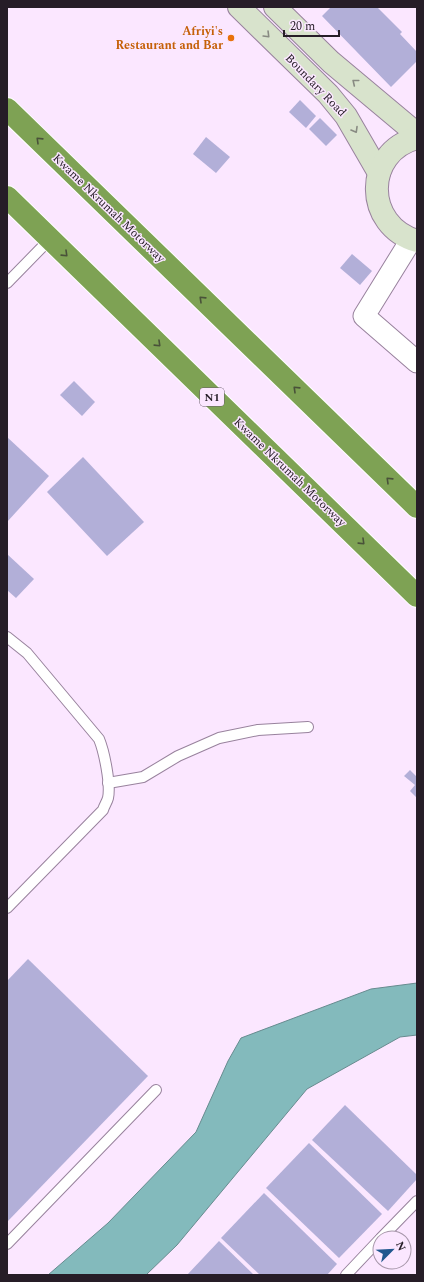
<svg xmlns="http://www.w3.org/2000/svg" width="424" height="1282" font-family="Spectral,serif">
<rect width="100%" height="100%" fill="#fbe7ff"/>
<polygon fill="#83babc" stroke="#678b8f" points="417,983 417,1035 400,1037 307,1089 177,1245 146,1275 48,1275 108,1223 196,1132 228,1061 241,1038 371,989"/>
<g fill="#b2afd8">
<polygon points="331,7 377,7 402,32 400,34 417,52 417,61 391,87 322,16"/>
<polygon points="300,100 316,116 306,128 289,112"/>
<polygon points="320,118 337,135 326,146 309,129"/>
<polygon points="206,137 230,157 216,173 193,154"/>
<polygon points="352,254 372,271 360,285 340,268"/>
<polygon points="74,381 95,402 82,416 60,395"/>
<polygon points="7,437 49,476 7,522"/>
<polygon points="83,457 144,522 107,556 47,492"/>
<polygon points="7,554 34,579 16,598 7,590"/>
<polygon points="410,770 417,777 417,798 410,791 415,785 404,776"/>
<polygon points="28,959 148,1076 7,1222 7,981"/>
<polygon points="345,1105 417,1175 417,1179 388,1211 312,1140"/>
<polygon points="309,1143 382,1214 339,1258 266,1188"/>
<polygon points="264,1193 337,1264 327,1275 260,1275 221,1238"/>
<polygon points="219,1241 254,1275 187,1275"/>
</g>
<g fill="none" stroke-linecap="round" stroke-linejoin="round">
<g stroke="#98829d" stroke-width="12">
<g id="service">
<polyline points="7,283 50,239"/>
<path d="M 7,637 L 27,653 L 99,739 C 104,751 111,784 108,798 C 107,802 104,806 103,810 L 7,908"/>
<polyline points="108,783 143,777 178,756 219,738 258,730 308,727"/>
<polyline points="381,1238 417,1201"/>
<polyline points="7,1244 156,1090"/>
<polyline points="346,1275 380,1239"/>
</g>
</g>
<g stroke="#98829d" stroke-width="23">
<polyline id="minor" points="411,240 364,316 417,362"/>
</g>
<g stroke="#98829d" stroke-width="24">
<g id="secondary">
<polyline points="239,7 328,94 346,116 379,173"/>
<polyline points="275,7 331,62 417,134"/>
<path d="M 417,138 C 363,152 364,226 417,241"/>
</g>
</g>
<g stroke="#fff" stroke-width="24">
<g id="motorway">
<polyline points="7,109 417,507"/>
<polyline points="7,197 417,596"/>
</g>
</g>
<use href="#service" stroke="#fff" stroke-width="10"/>
<use href="#minor" stroke="#fff" stroke-width="21"/>
<use href="#secondary" stroke="#d8e3cc" stroke-width="22"/>
<use href="#motorway" stroke="#7ea254" stroke-width="22"/>
</g>
<defs><path id="oneway-chevron" d="M-2-3.5L2.5 0L-2 3.5" fill="none" stroke-width="1.6" stroke-linecap="round" stroke-linejoin="round"/></defs>
<g stroke="#888a82">
<use href="#oneway-chevron" transform="translate(267 35) rotate(45)"/>
<use href="#oneway-chevron" transform="translate(355 82) rotate(-141)"/>
<use href="#oneway-chevron" transform="translate(355 130) rotate(60)"/>
</g>
<g stroke="#495239">
<use href="#oneway-chevron" transform="translate(39 140) rotate(-136)"/>
<use href="#oneway-chevron" transform="translate(65 254) rotate(44)"/>
<use href="#oneway-chevron" transform="translate(202 299) rotate(-136)"/>
<use href="#oneway-chevron" transform="translate(158 344) rotate(44)"/>
<use href="#oneway-chevron" transform="translate(296 389) rotate(-136)"/>
<use href="#oneway-chevron" transform="translate(389 480) rotate(-136)"/>
<use href="#oneway-chevron" transform="translate(362 542) rotate(44)"/>
</g>
<circle fill="#e8710a" stroke="#fbe7ff" stroke-width="1.5" cx="231" cy="38" r="4"/>
<g text-anchor="middle" stroke-width="3" stroke-linejoin="round" paint-order="stroke">
<rect fill="#fbe7ff" stroke="#665a68" stroke-width="1" x="200" y="388" width="24" height="18" rx="3"/>
<g font-size="11" font-weight="bold" fill="#261d27">
<text x="212" y="401">N1</text>
</g>
<g font-size="12" font-weight="bold" fill="#c56008" stroke="#fbe7ff" text-anchor="end">
<text x="223" y="35">Afriyi's<tspan x="223" dy="14">Restaurant and Bar</tspan></text>
</g>
<g font-size="12" fill="#261d27" stroke="#fbe7ff">
<text transform="translate(316 85) rotate(46)" y="4">Boundary Road</text>
<text transform="translate(109 208) rotate(44)" y="4">Kwame Nkrumah Motorway</text>
<text transform="translate(290 472) rotate(44)" y="4">Kwame Nkrumah Motorway</text>
</g>
</g>
<rect width="424" height="1282" fill="none" stroke="#261d27" stroke-width="16"/>
<g transform="translate(392 1250) rotate(66)"><circle r="19" fill="#fbe7ff" stroke="#a696a9"/>
<path d="M0-3L7 15L0 10L-7 15Z" fill="#21578f"/>
<text y="-6" font-size="11" font-weight="bold" text-anchor="middle" fill="#261d27">N</text>
</g>
<path d="M284 30v6h55v-6" fill="none" stroke="#261d27" stroke-width="2"/>
<text x="290" y="30" font-size="12" fill="#261d27" stroke="#fbe7ff" stroke-width="3" paint-order="stroke">20 m</text>
</svg>
